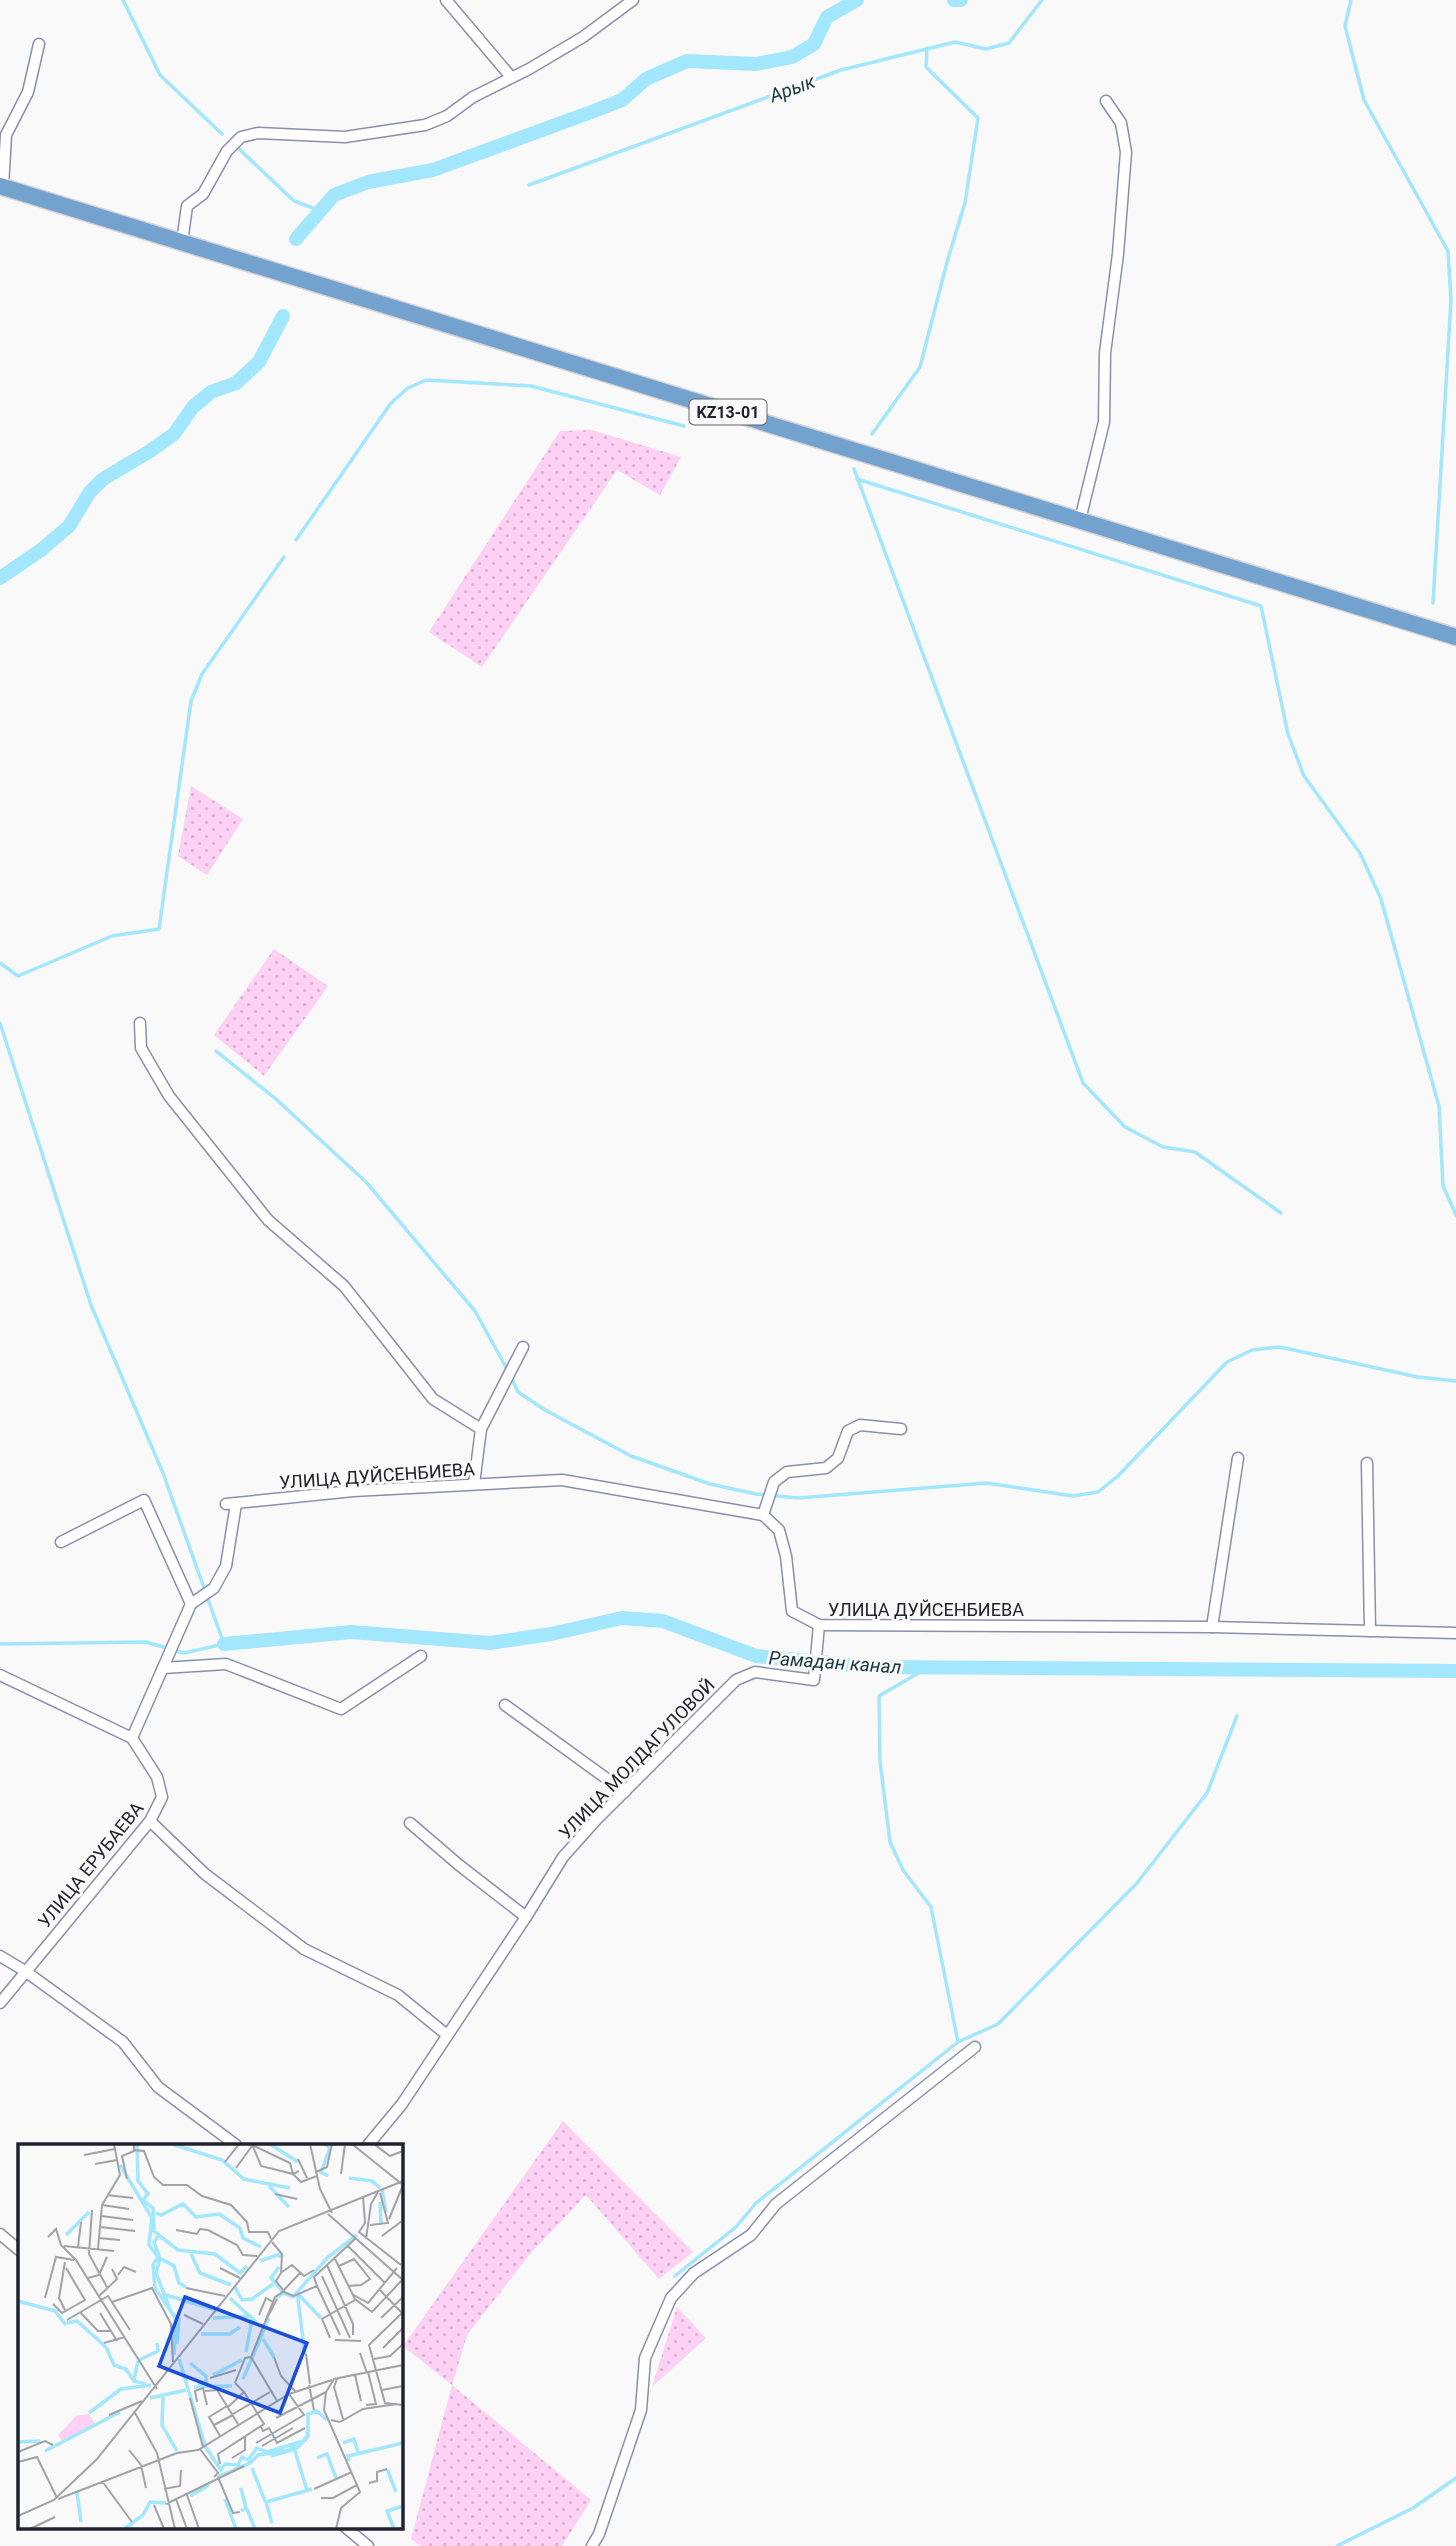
<svg xmlns="http://www.w3.org/2000/svg" width="1456" height="2546" font-family="Roboto,sans-serif">
<defs>
<pattern id="green-dots" width="8" height="8" patternUnits="userSpaceOnUse" patternTransform="scale(1.75)"><rect width="8" height="8" fill="#fcd1f4"/><path d="M2 2h.1M6 6h.1" fill="none" stroke="#d8b3d2" stroke-width="1.8" stroke-linecap="round"/></pattern>
</defs>
<rect width="100%" height="100%" fill="#f9f9f9"/>
<g fill="url(#green-dots)">
<polygon points="592,430 681,457 660,495 617,470 482,667 429,632 560,431"/>
<polygon points="191,786 243,819 207,875 178,856"/>
<polygon points="274,949 328,986 264,1076 214,1035"/>
<polygon points="563,2121 693,2252 659,2279 586,2195 530,2254 467,2335 452,2385 591,2500 562,2546 421,2546 411,2539 452,2385 403,2346"/>
<polygon points="677,2307 706,2338 652,2387"/>
</g>
<g fill="none" stroke-linecap="round" stroke-linejoin="round">
<g stroke="#a2e7fd" stroke-width="3.5">
<polyline points="123,0 160,75 222,134"/>
<polyline points="1351,0 1345,26 1364,100 1448,251 1451,300 1433,603"/>
<polyline points="236,146 294,201 321,211"/>
<polyline points="529,185 841,70 955,42 986,49 1009,43 1042,0"/>
<polyline points="872,434 920,367 947,262 965,203 978,118 926,67 927,48"/>
<polyline points="854,469 1083,1083 1125,1127 1163,1147 1195,1152 1281,1213"/>
<polyline points="857,479 1261,606 1288,734 1304,776 1360,853 1381,899 1439,1106 1443,1186 1456,1215"/>
<polyline points="296,540 391,403 408,388 426,380 531,386 684,426"/>
<polyline points="0,963 18,976 112,936 159,929 191,701 202,674 284,557"/>
<polyline points="0,1023 91,1305 163,1473 224,1644 184,1653 146,1642 0,1644"/>
<polyline points="216,1051 276,1099 366,1182 475,1311 507,1369"/>
<polyline points="511,1376 518,1392 545,1410 631,1456 710,1484 756,1494 798,1498 987,1483 1073,1496 1098,1492 1118,1476 1227,1362 1252,1350 1280,1347 1418,1377 1456,1381"/>
<polyline points="958,2042 998,2024 1137,1883 1207,1793 1237,1716"/>
<polyline points="675,2276 736,2227 756,2203 958,2042 931,1907 903,1870 890,1842 880,1761 879,1696 927,1668"/>
<polyline points="1337,2546 1413,2508 1456,2478"/>
</g>
<g stroke="#a2e7fd" stroke-width="14">
<polyline points="954,0 961,0"/>
<polyline points="296,239 334,195 368,182 433,170 594,111 622,100 646,79 687,61 756,64 792,57 814,44 827,17 857,0"/>
<polyline points="0,578 41,550 69,526 90,492 103,479 150,451 174,434 193,407 211,392 236,383 259,362 283,316"/>
<polyline points="224,1644 351,1632 490,1643 551,1634 622,1618 663,1621 756,1656 872,1667 1456,1671"/>
</g>
<g stroke="#898fad" stroke-width="13">
<g id="minor">
<polyline points="446,0 511,77"/>
<polyline points="3,187 6,135 28,92 39,44"/>
<polyline points="182,242 187,206 203,194 227,151 241,137 258,133 345,137 425,125 447,116 473,97 529,69 583,37 633,0"/>
<polyline points="1080,520 1104,422 1105,353 1118,254 1126,152 1121,123 1106,101"/>
<polyline points="140,1023 141,1048 169,1096 268,1220 344,1286 433,1399 481,1429"/>
<polyline points="1367,1463 1370,1631"/>
<polyline points="474,1484 481,1429 523,1347"/>
<polyline points="226,1504 353,1491 562,1480 763,1515 779,1530 786,1556 792,1611 819,1625 1212,1627 1456,1633"/>
<polyline points="763,1515 774,1482 787,1472 826,1468 838,1458 848,1431 860,1425 901,1429"/>
<polyline points="61,1542 144,1500 191,1604"/>
<polyline points="1212,1627 1238,1458"/>
<polyline points="163,1668 226,1664 341,1709 421,1656"/>
<polyline points="0,1675 132,1738 191,1604 214,1588 226,1566 236,1504"/>
<polyline points="505,1705 625,1792"/>
<polyline points="150,1821 205,1874 304,1949 398,1995 447,2035"/>
<polyline points="410,1823 459,1865 526,1917"/>
<polyline points="0,1956 25,1971 123,2042 158,2087 236,2145"/>
<polyline points="0,2003 150,1821 162,1797 157,1777 132,1738"/>
<polyline points="368,2145 402,2104 526,1917 563,1857 597,1819 736,1680 755,1672 814,1680 819,1625"/>
<polyline points="0,2234 19,2250"/>
<polyline points="345,2527 368,2546"/>
<polyline points="592,2546 599,2534 641,2410 645,2358 671,2298 694,2273 751,2235 776,2204 975,2047"/>
</g>
</g>
<g stroke="#d2d3d5" stroke-width="19">
<polyline id="trunk" points="0,186 1456,637"/>
</g>
<use href="#minor" stroke="#fff" stroke-width="10"/>
<use href="#trunk" stroke="#74a2ce" stroke-width="16"/>
</g>
<g text-anchor="middle" stroke-width="6" stroke-linejoin="round" paint-order="stroke">
<rect fill="#f9f9f9" stroke="#61636c" stroke-width="2" x="689.5" y="399.5" width="77" height="25" rx="5"/>
<g font-size="16" font-weight="bold" fill="#20232f">
<text x="728" y="418">KZ13-01</text>
</g>
<g font-size="18" fill="#20232f" stroke="#f9f9f9">
<text transform="translate(377 1476) rotate(-4)" y="6">УЛИЦА ДУЙСЕНБИЕВА</text>
<text x="926" y="1616">УЛИЦА ДУЙСЕНБИЕВА</text>
<text transform="translate(637 1759) rotate(-46)" y="6">УЛИЦА МОЛДАГУЛОВОЙ</text>
<text transform="translate(91 1865) rotate(-51)" y="6">УЛИЦА ЕРУБАЕВА</text>
</g>
<g font-size="19" font-style="italic" fill="#173842" stroke="#f9f9f9">
<text transform="translate(792 88) rotate(-20)" y="7">Арык</text>
<text transform="translate(835 1662) rotate(4)" y="7">Рамадан канал</text>
</g>
</g>
<g transform="translate(18 2144)">
<rect width="385" height="385" fill="#f9f9f9"/>
<path d="M 71,270 L 77,280 L 44,297 L 40,291 L 58,272 Z" fill="#fcd1f4"/>
<path fill="none" stroke="#a2e7fd" stroke-width="3.5" d="M 119,0 L 120,37 L 130,50 L 125,56 L 135,64 L 136,87 L 141,91 L 136,98 L 142,115 L 138,129 L 153,168 L 161,175 L 159,200M 154,0 L 204,16 L 226,35 L 272,44M 252,0 L 280,18M 307,0 L 312,4 L 303,28 L 310,32M 102,21 L 134,74 L 131,101 L 140,113 L 135,121 L 137,144 L 158,175 L 156,211M 331,34 L 354,37 L 362,44M 251,42 L 271,63M 364,45 L 368,68M 362,58 L 363,80M 138,69 L 143,71 L 165,60 L 178,73 L 201,70 L 222,84 L 225,94 L 243,103M 48,91 L 71,68M 142,92 L 160,106 L 197,110 L 222,129 L 229,122M 173,110 L 182,129 L 213,141M 142,114 L 156,122 L 161,139 L 168,143M 242,117 L 262,110 L 262,114M 261,123 L 253,134 L 265,148M 217,143 L 224,156 L 234,155 L 255,140M 279,147 L 287,211M 148,151 L 195,165M 281,151 L 303,174M 212,154 L 230,171M 258,154 L 265,149 L 275,153 L 310,113 L 339,91M 0,157 L 37,167 L 48,181M 195,174 L 232,172 L 238,178M 49,179 L 59,177 L 88,203M 183,190 L 212,190 L 222,183M 245,195 L 256,213M 88,203 L 96,221 L 108,225 L 116,237M 228,208 L 234,175M 161,215 L 187,301M 121,216 L 140,207 L 139,199M 120,217 L 116,237 L 128,240M 172,219 L 188,232 L 188,239 L 180,241M 195,231 L 224,216M 225,235 L 251,174M 176,243 L 214,242M 145,253 L 144,281 L 159,307M 132,254 L 168,246M 71,269 L 103,245 L 133,241M 0,298 L 22,297M 325,299 L 336,295 L 340,308M 187,302 L 203,326 L 207,320 L 220,321 L 224,313 L 230,316 L 239,304 L 249,308 L 285,297 L 290,291 L 290,270 L 299,267 L 309,276M 276,304 L 289,346M 27,307 L 102,268M 253,312 L 278,305 L 290,293 L 289,287M 299,314 L 309,310 L 318,334M 331,317 L 330,312 L 385,299M 234,324 L 247,357M 369,325 L 378,348M 199,333 L 232,319 L 240,311 L 272,306 L 278,299M 59,348 L 63,378M 172,352 L 191,341M 207,355 L 218,385M 229,365 L 237,385M 223,367 L 228,364 L 223,344M 254,379 L 248,358 L 294,345M 106,385 L 125,371 L 132,358 L 148,359M 376,385 L 369,367 L 385,362"/>
<path fill="none" stroke="#a2a3a8" stroke-width="2" d="M 234,0 L 243,22 L 275,30 L 283,38 L 299,32M 292,0 L 302,45 L 314,69M 334,0 L 385,41M 356,0 L 372,12 L 385,7M 236,2 L 272,19 L 275,30 L 281,27M 116,6 L 126,7 L 136,33 L 145,41 L 169,41 L 184,52 L 213,61 L 229,78 L 231,88 L 250,88 L 253,95M 66,11 L 97,5M 280,15 L 289,34M 207,18 L 221,0M 77,20 L 99,16M 218,24 L 234,2M 298,28 L 309,23 L 314,0M 323,30 L 327,0M 109,35 L 104,12 L 116,7 L 116,0M 257,50 L 279,55M 89,51 L 115,54M 345,52 L 347,79 L 341,88 L 383,121M 84,61 L 111,65M 74,66 L 71,110 L 90,145M 310,70 L 385,136M 83,72 L 115,76M 371,75 L 385,41M 352,81 L 370,79 L 362,49M 82,83 L 117,87M 158,86 L 179,90 L 182,85 L 190,86 L 219,101 L 225,111 L 239,112M 364,92 L 384,77M 30,93 L 38,85 L 43,101 L 58,116 L 139,245M 81,94 L 102,96M 348,95 L 353,60 L 360,48M 46,102 L 96,107M 330,102 L 367,139M 60,103 L 63,78M 80,105 L 84,61 L 102,31 L 96,0M 316,113 L 337,155 L 354,168 L 385,135M 47,118 L 41,154 L 47,166M 309,121 L 335,180 L 335,191M 321,122 L 336,115 L 352,135 L 343,141 L 330,142M 202,124 L 222,134M 264,128 L 274,121 L 286,132 L 296,126M 100,131 L 106,123 L 118,128M 304,132 L 332,194M 70,134 L 81,131 L 89,113M 299,142 L 322,191M 168,144 L 207,152M 361,145 L 384,169M 266,146 L 282,129M 266,148 L 276,152 L 299,142 L 296,133 L 337,95M 334,150 L 350,159 L 379,124M 81,152 L 99,135 L 94,125M 27,154 L 38,113 L 56,116M 94,158 L 134,144 L 153,180 L 155,218M 35,160 L 44,169 L 67,156 L 48,124M 62,168 L 80,187 L 93,187M 385,168 L 351,201 L 367,259 L 385,261M 82,169 L 99,197M 166,171 L 185,180M 241,171 L 248,154 L 255,158M 363,174 L 385,153M 49,176 L 90,152 L 112,186M 245,182 L 259,155M 312,194 L 304,175 L 337,156M 317,196 L 343,197M 86,199 L 107,193M 365,204 L 385,184M 342,209 L 349,229M 288,210 L 292,240M 233,213 L 259,257M 256,213 L 263,232 L 277,247M 356,215 L 372,212 L 385,200M 337,231 L 343,257M 192,234 L 218,226M 319,235 L 316,243 L 325,275M 217,239 L 227,214 L 233,213 L 257,153 L 266,147 L 258,137 L 263,129 L 264,110 L 254,98M 291,241 L 296,266M 364,246 L 385,242M 187,247 L 199,246 L 220,280M 172,254 L 185,303M 179,258 L 177,247 L 185,244 L 189,261M 348,261 L 358,260 L 350,228M 210,263 L 226,248 L 217,239M 117,269 L 139,309 L 157,385M 215,270 L 252,248M 91,271 L 124,257M 258,274 L 308,248M 313,276 L 322,278 L 345,265 L 379,260M 196,281 L 215,271M 243,283 L 245,287 L 251,284 L 259,299 L 287,284M 202,292 L 191,273 L 209,262M 238,299 L 286,271 L 271,250M 244,302 L 275,284M 182,305 L 200,329 L 196,333M 111,306 L 123,321 L 128,344M 0,308 L 27,297 L 35,301M 214,314 L 227,306 L 227,292M 0,318 L 19,313 L 39,354M 202,320 L 200,310 L 246,280 L 226,248M 200,333 L 215,369 L 222,368M 84,337 L 114,378M 351,339 L 359,337 L 359,328 L 369,325M 146,345 L 162,342 L 163,326M 296,345 L 334,328M 169,351 L 181,385M 303,354 L 315,354 L 339,341M 40,355 L 159,309 L 180,306 L 271,250 L 314,236M 158,355 L 169,385M 148,360 L 226,322M 136,361 L 146,385M 0,372 L 36,356 L 79,315 L 261,87 L 385,37M 12,385 L 37,373M 318,385 L 323,364 L 342,348 L 306,266 L 308,248 L 316,235 L 385,221"/>
<path fill="#1d4ed8" fill-opacity="0.15" stroke="#1d4ed8" stroke-width="3.5" d="M 167,153 L 289,199 L 262,269 L 141,222 Z"/>
<rect width="385" height="385" fill="none" stroke="#20232f" stroke-width="3.5"/>
</g>
</svg>
